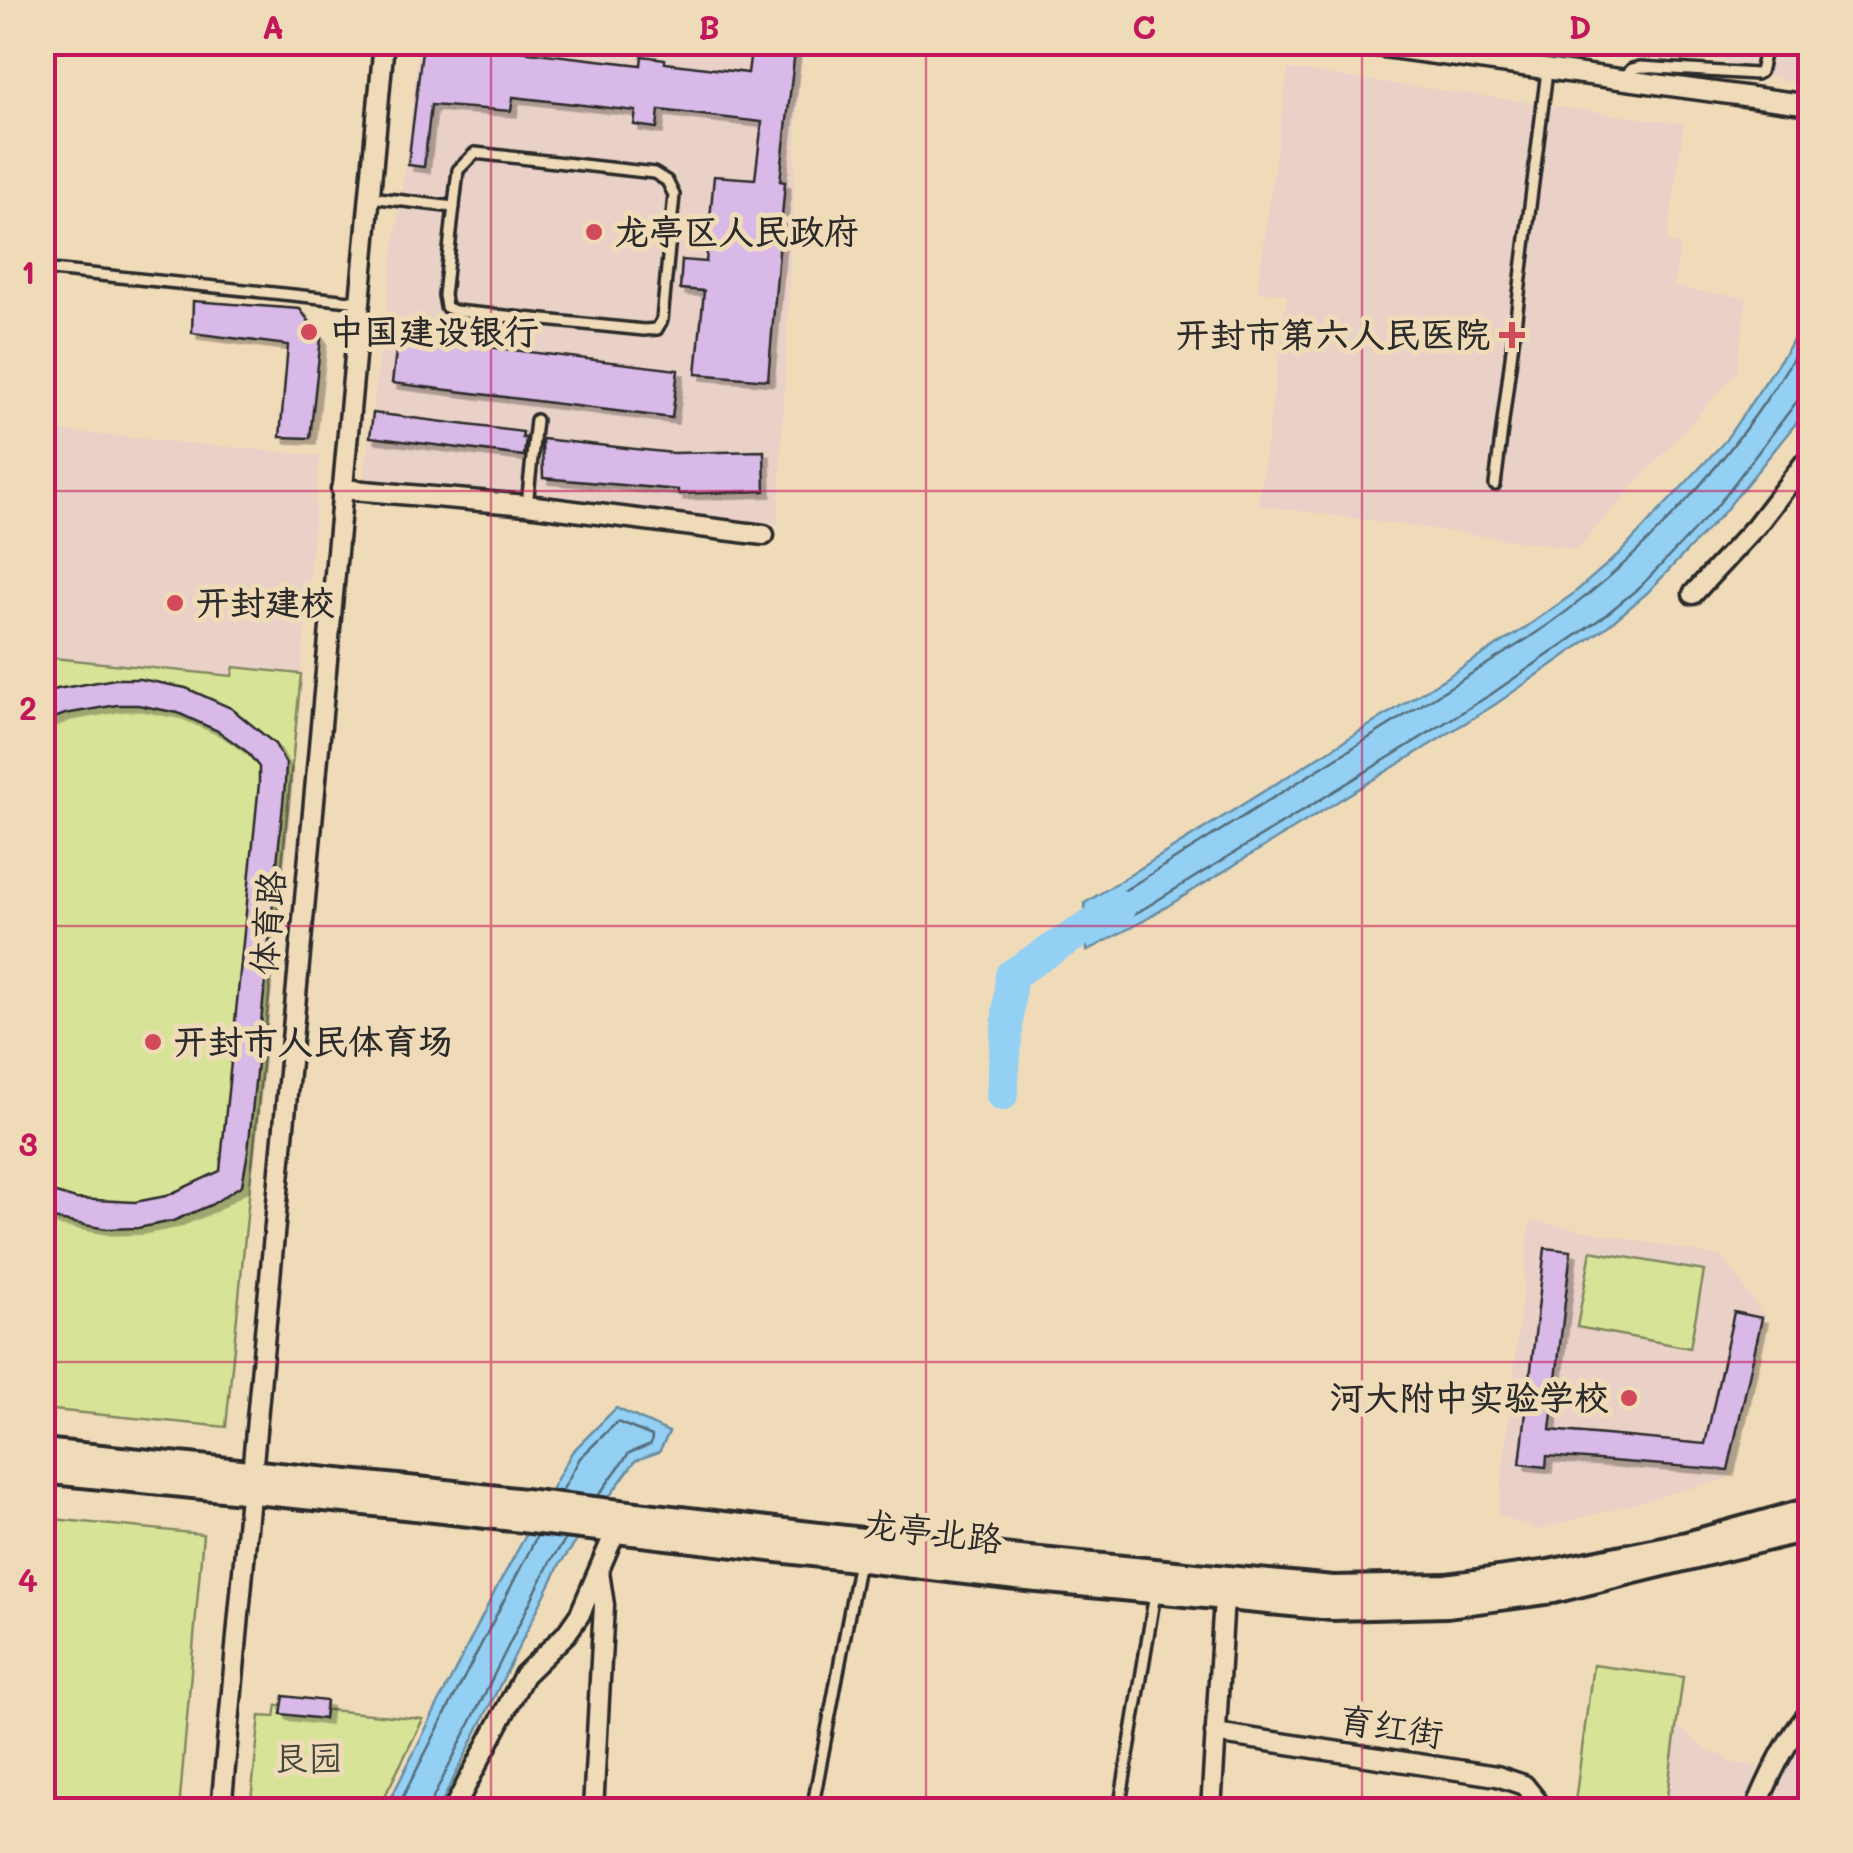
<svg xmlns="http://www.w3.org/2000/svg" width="1853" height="1853" font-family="Mali,'LXGW WenKai TC',sans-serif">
<defs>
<filter id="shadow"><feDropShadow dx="5.5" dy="5.5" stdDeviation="0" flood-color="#0004"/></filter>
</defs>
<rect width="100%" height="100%" fill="#f0dbb9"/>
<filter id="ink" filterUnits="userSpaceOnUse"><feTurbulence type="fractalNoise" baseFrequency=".01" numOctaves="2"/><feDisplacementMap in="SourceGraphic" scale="20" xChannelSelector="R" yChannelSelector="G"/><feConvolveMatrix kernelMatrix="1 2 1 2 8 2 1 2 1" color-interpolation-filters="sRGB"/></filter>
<g filter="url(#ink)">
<g fill="#e9d1c7">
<polygon points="1568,42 1810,43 1810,84 1782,81 1735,64 1697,57 1567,48"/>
<polygon points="418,43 801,43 778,524 363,481 413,103"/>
<polygon points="1288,69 1684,124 1667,242 1680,245 1674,287 1747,298 1737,372 1577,549 1258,505 1287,295 1257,290"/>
<polygon points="42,429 320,456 301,674 234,667 233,676 43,657"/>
<polygon points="1530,1220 1723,1257 1765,1318 1729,1478 1536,1530 1498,1514"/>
<polygon points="1593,1665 1683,1677 1677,1724 1709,1752 1726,1757 1728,1762 1758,1766 1755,1781 1781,1785 1793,1745 1810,1725 1810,1810 1574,1810"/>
</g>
<g fill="#d7e497" stroke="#818861" stroke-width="2.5">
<polygon points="43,657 232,676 234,667 301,674 226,1427 43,1409"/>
<polygon points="1591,1251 1704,1271 1690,1348 1577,1327"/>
<polygon points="43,1518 203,1534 179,1810 43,1810"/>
<polygon points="1593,1665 1683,1677 1665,1810 1574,1810"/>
<polygon points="277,1705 423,1719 378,1810 250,1810 260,1716 275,1717"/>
</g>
<g fill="#93d0f3" stroke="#698ea3" stroke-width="2.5">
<polygon points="1810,308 1810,399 1797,422 1724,512 1647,593 1609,625 1496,704 1145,920 1087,951 1085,903 1522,630 1573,594 1621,552 1725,441 1789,347"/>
<polygon points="616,1408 669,1432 659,1452 636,1460 560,1564 438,1810 385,1810 495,1591 572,1452"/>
</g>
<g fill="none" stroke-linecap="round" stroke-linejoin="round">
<g stroke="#556d7b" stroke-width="2.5">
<path d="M 1810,329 C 1745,446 1640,566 1527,639 L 1098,907 L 1097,929 L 1103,931 L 1140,911 L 1490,695 L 1603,617 L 1641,586 L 1717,506 L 1798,400 L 1810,396"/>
<polyline points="562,1491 580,1458 617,1422 652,1436 651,1444 629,1453 598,1496"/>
<polyline points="396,1810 537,1536"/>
<polyline points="430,1810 431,1802 551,1560 566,1539"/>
</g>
<polyline stroke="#93d0f3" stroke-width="32" points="1002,1095 1011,975 1121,906"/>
</g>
<g fill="#d8b9e7" stroke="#2b2b2b" stroke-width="2.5" filter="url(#shadow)">
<polygon points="423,42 520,42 519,51 641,65 642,56 665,59 665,63 748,73 752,42 796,42 780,181 785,182 768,380 696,374 704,291 680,289 682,260 706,262 714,176 755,179 762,122 659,110 657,128 634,125 636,111 513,97 511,111 431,105 424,167 408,165"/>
<polygon points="193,301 300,309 321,338 310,438 280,437 288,345 192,333"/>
<polygon points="398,336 678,370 672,418 392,383"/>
<polygon points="373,413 523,432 522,438 526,438 524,456 370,437"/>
<polygon points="542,439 673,453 764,451 765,491 678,494 678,490 543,478"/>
<polygon points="115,679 140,679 186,688 231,708 275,744 286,764 285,784 248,1152 242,1185 211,1205 173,1221 138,1228 106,1229 42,1217 42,1189 76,1199 135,1202 166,1196 220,1171 259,783 259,767 247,752 218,731 178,713 138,705 117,705 65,714 42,723 42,695 57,689"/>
<polygon points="1545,1248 1571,1251 1550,1430 1705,1444 1734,1312 1762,1318 1728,1470 1547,1456 1546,1467 1520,1464"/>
<polygon points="284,1696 326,1701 324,1719 281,1714"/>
</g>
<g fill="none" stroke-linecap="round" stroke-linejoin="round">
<g stroke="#2b2b2b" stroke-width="16">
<g id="lane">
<polyline points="1623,78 1632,69 1640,67 1756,74 1760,72 1767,42"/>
<polygon points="475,153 654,173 667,181 674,195 662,320 657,329 644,330 455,311 446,307 444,295 458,170"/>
<polyline points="370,197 454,207"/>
<polyline points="42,269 360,302"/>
<polyline points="1495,485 1547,71"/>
<polyline points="527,505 536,420"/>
<polyline points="812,1810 859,1561"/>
<polyline points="1119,1810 1155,1594"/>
</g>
</g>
<g stroke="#2b2b2b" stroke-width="25">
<g id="street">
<polyline points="1347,42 1810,105"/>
<polyline points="341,489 527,505 764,535"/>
<polyline points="1693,594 1756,526 1810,456"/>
<polyline points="1215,1733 1497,1776 1524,1785 1544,1810"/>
<polyline points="221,1810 384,42"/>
<polyline points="453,1810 524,1675 566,1634 580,1614 616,1530"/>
<polyline points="593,1810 604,1605 599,1572"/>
<polyline points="1211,1810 1224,1598"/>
<path d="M 1755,1810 C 1770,1776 1785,1741 1810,1712"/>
</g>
</g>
<g stroke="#2b2b2b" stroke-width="30">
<g id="secondary">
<polyline points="42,1451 437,1491 1019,1558 1333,1588 1446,1586 1549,1572 1687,1544 1810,1510"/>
<polyline points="42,1471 435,1510 1017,1578 1332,1608 1447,1605 1553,1591 1810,1528"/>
</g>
</g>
<use href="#lane" stroke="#f0dbb9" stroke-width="9"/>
<use href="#street" stroke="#f0dbb9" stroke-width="18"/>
<use href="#secondary" stroke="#f0dbb9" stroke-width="22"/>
</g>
</g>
<path fill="none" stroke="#c2185b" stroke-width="2.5" stroke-opacity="0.55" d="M 491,42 L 491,1810M 926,42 L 926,1810M 1362,42 L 1362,1810M 42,491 L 1810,491M 42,926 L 1810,926M 42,1362 L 1810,1362"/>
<g fill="#d1495b" stroke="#f0dbb9" stroke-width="4">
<circle cx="594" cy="232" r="10"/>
<circle cx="309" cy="332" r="10"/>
<path d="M1507 320h10v10h10v10h-10v10h-10v-10h-10v-10h10z"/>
<circle cx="175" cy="603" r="10"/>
<circle cx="153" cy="1042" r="10"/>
<circle cx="1629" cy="1398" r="10"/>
</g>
<g text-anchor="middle" stroke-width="10" stroke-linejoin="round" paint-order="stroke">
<g font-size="35" font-weight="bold" fill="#2b2b2b" stroke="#f0dbb9" text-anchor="start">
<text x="614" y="244">龙亭区人民政府</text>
<text x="329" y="344">中国建设银行</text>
<text x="1490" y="347" text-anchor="end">开封市第六人民医院</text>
<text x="195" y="615">开封建校</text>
<text x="173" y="1054">开封市人民体育场</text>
<text x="1609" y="1410" text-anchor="end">河大附中实验学校</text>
</g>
<g font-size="35" fill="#2b2b2b" stroke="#f0dbb9">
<text transform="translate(268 923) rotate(-85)" y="12">体育路</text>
<text transform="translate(933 1532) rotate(7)" y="12">龙亭北路</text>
<text transform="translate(1391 1727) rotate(9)" y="12">育红街</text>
</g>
<g font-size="35" fill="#45473b" stroke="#f0dbb9">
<text x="308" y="1771">艮园</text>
</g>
</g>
<rect width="1853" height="1853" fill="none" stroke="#f0dbb9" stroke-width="110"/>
<rect x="55" y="55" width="1743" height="1743" fill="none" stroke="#c2185b" stroke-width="4"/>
<g font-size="32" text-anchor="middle" font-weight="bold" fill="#c2185b">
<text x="273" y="39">A</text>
<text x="709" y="39">B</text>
<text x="1144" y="39">C</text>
<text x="1580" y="39">D</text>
<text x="28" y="284">1</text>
<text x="28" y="720">2</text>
<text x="28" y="1156">3</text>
<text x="28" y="1592">4</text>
</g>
</svg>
